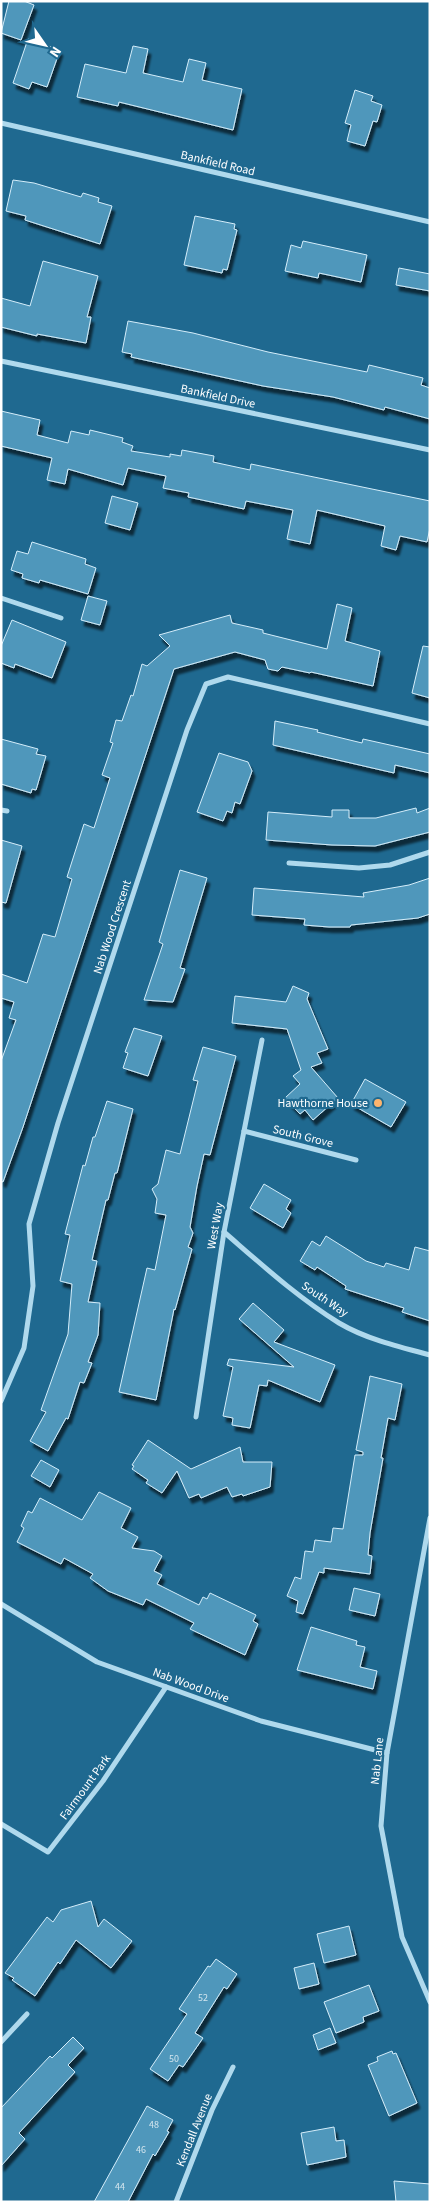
<svg xmlns="http://www.w3.org/2000/svg" width="431" height="2203" font-family="'Source Sans 3',sans-serif">
<defs>
<filter id="shadow"><feDropShadow dx="3" dy="5.5" stdDeviation="1" flood-color="#0009"/></filter>
</defs>
<rect width="100%" height="100%" fill="#1f6990"/>
<g fill="#4f97bb" stroke="#d4edfa" filter="url(#shadow)">
<polygon points="9,1 24,1 34,5 21,40 1,33"/>
<polygon points="28,39 60,50 47,87 32,82 29,89 13,83"/>
<polygon points="133,46 148,49 143,73 183,82 189,59 206,63 202,80 242,89 233,130 119,102 118,106 77,97 85,64 126,73"/>
<polygon points="355,90 373,96 371,101 382,105 377,122 373,121 365,146 347,141 351,125 345,123"/>
<polygon points="13,180 34,183 81,197 83,193 99,198 98,202 112,206 100,244 25,220 26,216 6,211"/>
<polygon points="195,216 235,224 234,229 237,230 227,270 223,269 222,273 184,265"/>
<polygon points="303,241 367,255 361,282 319,273 318,278 285,271 291,245 301,248"/>
<polygon points="43,261 98,276 87,317 91,317 86,343 37,334 37,336 1,327 1,298 30,306"/>
<polygon points="399,268 430,274 430,291 396,285"/>
<polygon points="128,321 193,333 268,352 367,372 369,365 423,378 421,385 430,388 430,419 385,407 384,410 333,397 263,386 131,357 132,354 122,352"/>
<polygon points="1,411 40,420 37,435 68,443 71,431 89,435 90,430 123,438 122,442 133,446 131,451 170,457 170,454 181,456 182,450 214,456 213,462 250,470 251,464 430,501 430,528 427,542 400,536 396,550 381,546 385,526 317,510 310,544 287,539 293,510 246,501 244,509 188,497 189,493 163,488 166,476 128,468 123,485 68,469 65,484 47,480 52,458 1,446"/>
<polygon points="112,496 138,503 130,530 105,523"/>
<polygon points="32,542 86,559 85,564 96,568 88,594 40,580 39,583 22,578 23,574 11,570 17,551 28,554"/>
<polygon points="88,596 107,601 100,625 81,620"/>
<polygon points="337,604 352,608 345,641 380,651 373,686 311,672 310,673 282,667 278,671 268,669 265,660 235,652 174,669 23,1127 3,1182 1,1181 1,1061 16,1020 9,1018 14,1002 1,998 1,974 27,983 43,934 55,937 72,879 67,877 84,824 94,828 110,778 102,775 113,743 110,742 116,720 122,721 131,695 133,696 142,664 147,666 170,646 159,635 230,615 232,623 263,630 263,633 327,649"/>
<polygon points="12,620 66,642 52,678 15,664 14,668 1,663 1,646"/>
<polygon points="423,646 430,647 430,698 412,693"/>
<polygon points="275,721 318,730 317,732 362,743 363,739 430,754 430,773 395,765 394,773 273,745"/>
<polygon points="1,739 38,749 36,754 46,756 36,790 32,789 31,793 1,784"/>
<polygon points="219,753 248,762 252,771 240,804 235,802 232,813 227,811 223,821 197,812"/>
<polygon points="416,808 417,813 430,808 430,832 375,846 332,845 266,840 268,812 332,817 332,810 349,810 349,818 376,818"/>
<polygon points="1,840 22,846 6,903 1,902"/>
<polygon points="180,870 207,878 180,968 185,969 173,1002 144,1000 163,944 159,942"/>
<polygon points="430,878 430,914 418,918 351,925 350,927 329,927 304,925 305,919 252,915 254,888 364,897 363,893 409,885"/>
<polygon points="293,986 309,993 307,999 328,1049 317,1053 322,1063 311,1067 338,1098 313,1120 305,1110 300,1114 285,1098 300,1084 293,1076 301,1070 287,1029 232,1023 235,996 286,1002"/>
<polygon points="134,1028 162,1036 148,1076 123,1068 128,1053 125,1052"/>
<polygon points="203,1047 236,1056 210,1155 204,1154 197,1186 190,1227 193,1233 188,1247 192,1249 175,1310 174,1309 156,1400 119,1392 147,1268 155,1270 166,1215 155,1213 157,1199 152,1189 158,1184 166,1150 180,1154 198,1081 193,1080"/>
<polygon points="365,1079 406,1102 391,1127 351,1104"/>
<polygon points="107,1101 133,1109 117,1173 115,1173 108,1200 106,1200 92,1260 97,1261 88,1302 100,1303 98,1335 88,1362 92,1363 84,1383 80,1382 68,1419 66,1418 48,1451 30,1441 46,1412 41,1410 68,1334 72,1284 60,1281 70,1235 65,1234 83,1165 85,1166 93,1137 95,1137"/>
<polygon points="264,1184 291,1200 286,1209 291,1213 283,1228 250,1208"/>
<polygon points="326,1236 366,1261 384,1267 386,1263 409,1270 415,1247 430,1251 430,1321 402,1312 404,1308 345,1289 346,1286 317,1267 315,1270 300,1261 312,1241 320,1246"/>
<polygon points="253,1303 284,1330 274,1342 335,1365 320,1402 268,1380 267,1386 259,1385 250,1428 232,1425 233,1418 223,1416 233,1367 227,1365 229,1359 294,1367 239,1319"/>
<polygon points="370,1376 402,1384 395,1420 388,1418 381,1458 383,1458 370,1533 368,1555 372,1556 370,1574 324,1568 324,1573 319,1572 303,1614 296,1612 298,1601 287,1596 295,1577 301,1579 305,1551 313,1552 315,1540 331,1542 333,1528 343,1529 355,1455 363,1455 363,1452 356,1450"/>
<polygon points="148,1440 191,1469 240,1447 243,1462 272,1462 270,1487 243,1496 242,1494 232,1497 227,1487 201,1498 199,1494 189,1498 177,1471 162,1493 146,1483 148,1480 132,1469 134,1466 132,1465"/>
<polygon points="41,1460 59,1470 50,1487 31,1476"/>
<polygon points="99,1492 131,1508 121,1528 138,1537 132,1548 154,1551 162,1556 154,1571 162,1575 157,1584 199,1605 203,1597 207,1599 210,1593 256,1615 253,1621 258,1624 245,1655 190,1629 194,1623 146,1599 143,1605 108,1591 90,1578 93,1574 64,1558 61,1564 17,1542 24,1528 21,1526 28,1511 32,1513 40,1498 82,1520"/>
<polygon points="354,1588 380,1594 375,1616 349,1610"/>
<polygon points="311,1627 357,1641 356,1645 365,1647 360,1667 377,1671 373,1689 297,1670"/>
<polygon points="91,1901 98,1927 104,1919 132,1941 111,1968 76,1940 60,1964 58,1962 35,1996 12,1980 14,1978 5,1973 47,1917 53,1922 61,1910"/>
<polygon points="349,1926 356,1955 324,1963 317,1934"/>
<polygon points="216,1959 237,1974 227,1989 224,1987 195,2033 203,2038 183,2067 179,2065 168,2081 150,2069 187,2014 179,2009 208,1966 210,1967"/>
<polygon points="314,1963 319,1984 299,1989 294,1968"/>
<polygon points="369,1985 379,2011 363,2017 364,2022 336,2033 324,2002"/>
<polygon points="330,2028 336,2043 318,2050 313,2035"/>
<polygon points="73,2037 84,2048 68,2065 75,2072 19,2133 25,2139 1,2166 1,2108 50,2056 52,2058"/>
<polygon points="392,2051 393,2054 396,2053 417,2103 389,2116 368,2065 378,2061 377,2057"/>
<polygon points="147,2106 173,2120 167,2131 169,2132 155,2156 153,2154 128,2202 94,2202"/>
<polygon points="334,2127 336,2141 344,2140 346,2157 307,2165 301,2133"/>
<polygon points="394,2181 430,2184 430,2202 396,2202"/>
</g>
<g fill="none" stroke-linecap="round" stroke-linejoin="round">
<g stroke="#afd9ed" stroke-width="5">
<polyline points="1,123 430,222"/>
<polyline points="1,361 430,450"/>
<polyline points="1,598 61,618"/>
<polyline points="1,810 7,811"/>
<polyline points="289,863 359,868 390,865 430,852"/>
<polyline points="244,1131 356,1160"/>
<path d="M 224,1232 C 261,1264 297,1297 339,1323 C 366,1339 399,1347 430,1355"/>
<polyline points="1,1401 24,1348 33,1286 29,1224 58,1123 187,730 206,684 228,677 430,724"/>
<polyline points="196,1417 224,1232 262,1040"/>
<polyline points="430,1518 387,1753 381,1826 402,1937 430,2002"/>
<polyline points="1,1604 97,1662 261,1721 387,1753"/>
<polyline points="1,1824 48,1852 103,1781 166,1687"/>
<polyline points="1,2042 27,2014"/>
<polyline points="176,2202 212,2110 233,2067"/>
</g>
</g>
<circle fill="#fcb46e" stroke="#1f6990" stroke-width="2" cx="378" cy="1103" r="5"/>
<g text-anchor="middle" stroke-width="4.5" stroke-linejoin="round" paint-order="stroke">
<g font-size="10" fill="#d3e5ee">
<text x="203" y="2001">52</text>
<text x="174" y="2062">50</text>
<text x="154" y="2128">48</text>
<text x="141" y="2153">46</text>
<text x="120" y="2190">44</text>
</g>
<g font-size="12" fill="#fff" stroke="#1f6990">
<text transform="translate(218 163) rotate(13)" y="4">Bankfield Road</text>
<text transform="translate(218 396) rotate(12)" y="4">Bankfield Drive</text>
<text transform="translate(112 927) rotate(-72)" y="4">Nab Wood Crescent</text>
<text transform="translate(303 1136) rotate(14)" y="4">South Grove</text>
<text transform="translate(215 1226) rotate(-80)" y="4">West Way</text>
<text transform="translate(325 1299) rotate(34)" y="4">South Way</text>
<text transform="translate(191 1685) rotate(20)" y="4">Nab Wood Drive</text>
<text transform="translate(377 1761) rotate(-84)" y="4">Nab Lane</text>
<text transform="translate(85 1787) rotate(-54)" y="4">Fairmount Park</text>
<text transform="translate(194 2130) rotate(-68)" y="4">Kendall Avenue</text>
</g>
<g font-size="12" fill="#fff" stroke="#1f6990" text-anchor="end">
<text x="368" y="1107">Hawthorne House</text>
</g>
</g>
<rect width="431" height="2203" fill="none" stroke="#ffffff" stroke-width="5"/>
<g transform="translate(45 45) rotate(124)" stroke="#1f6990" stroke-width="4" paint-order="stroke">
<path d="M0-4L9 19L0 12L-9 19Z" fill="#ffffff"/>
<text y="-8" font-size="14" font-weight="bold" text-anchor="middle" fill="#ffffff">N</text>
</g>
</svg>
